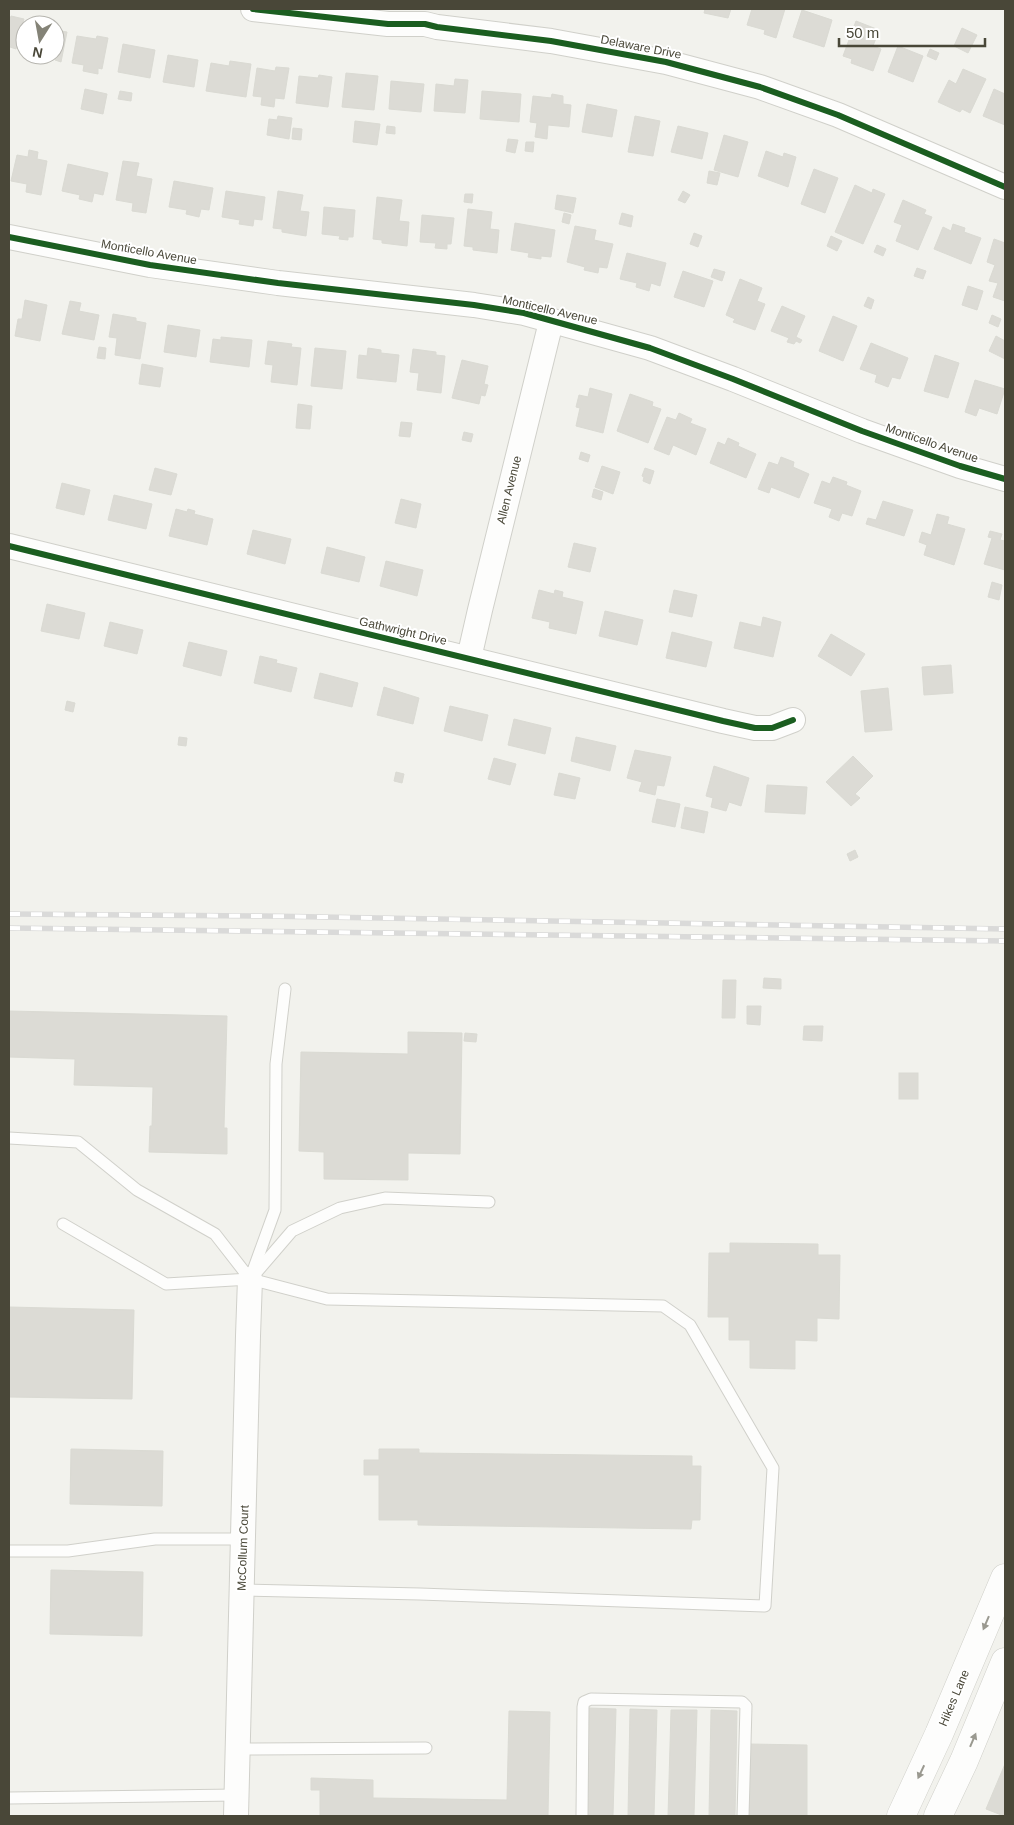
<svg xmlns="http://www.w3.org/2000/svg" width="1014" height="1825" font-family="Helvetica,sans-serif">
<rect width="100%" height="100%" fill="#f2f2ed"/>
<g fill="#dcdbd5" stroke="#dadad3">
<polygon points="705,9 731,9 728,18 704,13"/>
<polygon points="752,9 785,9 776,38 764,34 765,30 747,25"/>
<polygon points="802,10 832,20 824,47 793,37"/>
<polygon points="11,16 24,19 16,49 10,47 11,45 9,44 9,19 10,19"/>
<polygon points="856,21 879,30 873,46 881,49 873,71 851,63 852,59 843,56"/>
<polygon points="962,28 977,35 968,53 954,46"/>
<polygon points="55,30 67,32 61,62 55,60 55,57 46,55 55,55"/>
<polygon points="77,36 96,39 97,36 108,38 102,69 98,68 98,74 83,71 84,65 72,63"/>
<polygon points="123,44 155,50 150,78 118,72"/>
<polygon points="898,46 923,56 913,82 888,72"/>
<polygon points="930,49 939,53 936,60 927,56"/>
<polygon points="168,55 198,60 194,87 163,82"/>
<polygon points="230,61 251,64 246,97 206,91 211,63 229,66"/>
<polygon points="276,67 289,68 284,99 275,98 274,107 261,105 262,97 253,96 257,68 275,71"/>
<polygon points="963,69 986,79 970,113 962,109 960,112 938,102 949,80 956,84"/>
<polygon points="346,73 378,76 374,110 342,107"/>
<polygon points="319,75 332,77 328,107 296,103 299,76 318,78"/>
<polygon points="455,79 468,80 465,113 434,111 436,84 454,86"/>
<polygon points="391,81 424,84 421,112 389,109"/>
<polygon points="85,89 107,94 103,114 81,109"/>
<polygon points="994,89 1005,94 1005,125 983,116"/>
<polygon points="120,91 132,93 131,101 118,99"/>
<polygon points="482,91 521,94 519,122 480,119"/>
<polygon points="552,94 563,96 563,104 571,105 569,127 548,125 547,139 535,137 537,123 530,122 533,96 551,98"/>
<polygon points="587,104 617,110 612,137 582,132"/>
<polygon points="278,116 292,118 289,139 267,135 269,119 277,120"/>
<polygon points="635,116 660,121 653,156 628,152"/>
<polygon points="355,121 380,124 377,145 353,142"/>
<polygon points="387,126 395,127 395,134 386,133"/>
<polygon points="678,126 708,133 702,159 671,152"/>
<polygon points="293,128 302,129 301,140 292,139"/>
<polygon points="724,135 748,142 738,177 714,170"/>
<polygon points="508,139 518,140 515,153 506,151"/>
<polygon points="526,142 534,142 533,152 525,151"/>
<polygon points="29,150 38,152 37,159 47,161 41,195 26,192 27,184 11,181 17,155 28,157"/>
<polygon points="766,151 783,157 784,153 796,157 788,187 758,176"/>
<polygon points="123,161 139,163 136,176 152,179 146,213 132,211 133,203 116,200"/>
<polygon points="68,164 108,173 103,195 94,193 92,202 79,199 80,195 62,191"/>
<polygon points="814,169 838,178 825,213 801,204"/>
<polygon points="709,171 720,173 717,185 707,183"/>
<polygon points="174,181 213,188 209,210 201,209 199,217 186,214 187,210 169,207"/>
<polygon points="855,185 872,193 873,189 885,194 863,244 835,232"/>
<polygon points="226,191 265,197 262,220 254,219 253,226 239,224 240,220 222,217"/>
<polygon points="278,191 303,195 300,211 309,212 306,236 282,232 282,229 273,228"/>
<polygon points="683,191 690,195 685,203 678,200"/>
<polygon points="465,194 473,194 472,203 464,202"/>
<polygon points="557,195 576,198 573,213 555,209"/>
<polygon points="377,197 402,200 399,221 409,222 407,246 382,243 382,240 373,239"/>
<polygon points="903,200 926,210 924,214 932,217 918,250 896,241 902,225 894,222"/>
<polygon points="324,207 355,210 353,237 348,237 348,240 339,239 340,236 322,234"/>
<polygon points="468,209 492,212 490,229 499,230 497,253 473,250 473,247 464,246"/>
<polygon points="564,213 571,215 569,224 562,222"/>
<polygon points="622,213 633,216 631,227 619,224"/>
<polygon points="422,215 454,218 451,244 447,244 447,249 435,248 436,243 420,242"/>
<polygon points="515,223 555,230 551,257 541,256 541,259 528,257 529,253 511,250"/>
<polygon points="953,224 965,228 964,232 981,238 971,264 934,249 943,227 951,231"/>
<polygon points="575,226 596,230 594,240 613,244 607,268 599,267 598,273 584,270 585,267 567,262"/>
<polygon points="694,233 702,236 698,247 690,244"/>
<polygon points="831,236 842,241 837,251 827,246"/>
<polygon points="994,239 1005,243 1005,301 993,297 998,283 989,281 995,265 987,262"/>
<polygon points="877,245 886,249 883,256 874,252"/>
<polygon points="627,253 666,263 660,286 651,283 649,291 636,287 637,283 620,279"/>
<polygon points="917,268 926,271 923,279 914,276"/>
<polygon points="714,269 725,272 722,281 711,277"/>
<polygon points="683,271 713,281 704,307 674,297"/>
<polygon points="740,279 762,288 757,301 765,304 755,330 733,322 735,319 726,315"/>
<polygon points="968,286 983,291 977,310 962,305"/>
<polygon points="868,297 874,300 871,309 864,306"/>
<polygon points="25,300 47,305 40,341 15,336 18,319 22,319"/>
<polygon points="70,301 81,303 79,311 99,315 94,340 62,334"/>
<polygon points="782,306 805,316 796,337 802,340 800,343 796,341 794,344 787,342 789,338 771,331"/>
<polygon points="113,314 136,318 136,321 146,323 140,359 115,355 117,338 109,337"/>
<polygon points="992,315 1001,319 998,327 989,323"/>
<polygon points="833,316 857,326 843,361 819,351"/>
<polygon points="168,325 200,330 196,357 164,352"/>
<polygon points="996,336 1005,341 1005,359 989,351"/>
<polygon points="221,337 252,340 249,367 210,362 213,339 221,340"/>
<polygon points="268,341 292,344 291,347 301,348 297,385 271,382 273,365 265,364"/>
<polygon points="871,343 908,358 900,379 892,377 888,387 875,382 877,375 860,369"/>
<polygon points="99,347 106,348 105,359 97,358"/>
<polygon points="315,348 346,351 342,389 311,386"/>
<polygon points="368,348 381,350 381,353 399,355 396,382 357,378 359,355 367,356"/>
<polygon points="413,349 436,352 436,355 445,356 441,393 417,390 419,373 410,372"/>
<polygon points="935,355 959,363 948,398 924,391"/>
<polygon points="462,360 488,366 484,384 488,385 485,396 481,395 479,404 452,398"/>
<polygon points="142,364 163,368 160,387 139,384"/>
<polygon points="975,380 1005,389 997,414 979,408 976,416 965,412"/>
<polygon points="590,388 612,394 603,433 576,426 580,408 576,407 579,395 588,397"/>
<polygon points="630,394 653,402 652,406 661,409 648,443 617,431"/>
<polygon points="298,404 312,406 310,429 296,428"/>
<polygon points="679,413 692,419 690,423 706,429 696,455 673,445 669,455 654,449 667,417 676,420"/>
<polygon points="401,422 412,423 410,437 399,436"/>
<polygon points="464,432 473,434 471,442 462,440"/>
<polygon points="728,438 739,443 738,446 756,454 746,478 710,463 718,442 725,445"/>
<polygon points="581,452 590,455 588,462 579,459"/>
<polygon points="781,457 794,462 793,467 809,474 799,498 771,487 769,493 758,489 769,462 778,465"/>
<polygon points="602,466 620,472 613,494 595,487"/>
<polygon points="155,468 177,474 171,495 149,490"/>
<polygon points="645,468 654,471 650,484 643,481 644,477 642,476"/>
<polygon points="833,477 847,482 846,485 861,491 852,516 842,513 839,521 829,517 832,509 814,503 822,481 830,484"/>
<polygon points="62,483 90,490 84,515 56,508"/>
<polygon points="594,489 603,492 601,500 592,497"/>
<polygon points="114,495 152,504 146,529 108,520"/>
<polygon points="401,499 421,504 416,528 395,523"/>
<polygon points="883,501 913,510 904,536 866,524 868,518 876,520"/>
<polygon points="176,509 187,512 188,509 195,511 194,514 213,519 207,545 169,536"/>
<polygon points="937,514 949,517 947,524 965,529 954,565 924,555 927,545 919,542 922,532 931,535"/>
<polygon points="253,530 291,539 285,564 247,554"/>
<polygon points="990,531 1002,534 1000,540 1005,541 1005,570 984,564 992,538 988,537"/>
<polygon points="574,543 596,548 590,572 568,567"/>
<polygon points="327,547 365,557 359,582 321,573"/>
<polygon points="386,561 423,570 417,596 380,586"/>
<polygon points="992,582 1002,585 999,600 988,597"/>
<polygon points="539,590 554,594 555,590 563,592 562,597 583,602 576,634 549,628 550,622 532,618"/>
<polygon points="674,590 697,595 692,617 669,612"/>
<polygon points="47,604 85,613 79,639 41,631"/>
<polygon points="605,611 643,620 637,645 599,636"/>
<polygon points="763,617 781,622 773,657 734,648 740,622 761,627"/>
<polygon points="110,622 143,630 137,654 104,646"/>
<polygon points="672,632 712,642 706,667 666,658"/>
<polygon points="831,634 865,654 851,676 818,656"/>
<polygon points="189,642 227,651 221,676 183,666"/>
<polygon points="260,656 277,660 276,663 297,668 291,692 254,683"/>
<polygon points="951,665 953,693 924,695 922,667"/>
<polygon points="320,673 358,683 352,707 314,698"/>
<polygon points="384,687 419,698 413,724 377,715"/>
<polygon points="888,688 892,730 865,732 861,691"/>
<polygon points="67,701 75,703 73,712 65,710"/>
<polygon points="450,706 488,715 482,741 444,731"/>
<polygon points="514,719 551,728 545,754 508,745"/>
<polygon points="179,737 187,738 186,746 178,745"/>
<polygon points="576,737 616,746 610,771 571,761"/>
<polygon points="635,750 671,757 664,786 657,785 655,795 639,791 642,782 627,778"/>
<polygon points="853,756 873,776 855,794 860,798 851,806 826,782"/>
<polygon points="494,758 516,764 510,785 488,779"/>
<polygon points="714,766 749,778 741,806 729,802 726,811 711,807 713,798 706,796"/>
<polygon points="396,772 404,774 402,783 394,781"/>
<polygon points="559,773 580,778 575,799 554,795"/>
<polygon points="767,785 807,787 805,814 765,812"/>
<polygon points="657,799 680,804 675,827 652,822"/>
<polygon points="685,807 708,812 704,833 681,828"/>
<polygon points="855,850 858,857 850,861 847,854"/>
<polygon points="764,978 781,979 781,989 763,988"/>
<polygon points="723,980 736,980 735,1018 722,1018"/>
<polygon points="747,1006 761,1006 760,1025 747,1024"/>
<polygon points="9,1011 227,1016 224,1128 227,1128 227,1154 149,1152 150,1126 152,1126 153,1087 74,1085 75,1059 9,1057"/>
<polygon points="804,1026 823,1026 822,1041 803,1040"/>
<polygon points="408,1032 462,1033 460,1154 408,1153 408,1180 324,1179 324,1152 299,1151 301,1052 408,1054"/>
<polygon points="465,1033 477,1034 476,1042 464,1041"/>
<rect x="899" y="1073" width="19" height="26"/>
<polygon points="730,1243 818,1244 818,1255 840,1255 839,1319 817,1318 817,1341 795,1340 795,1369 750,1368 750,1340 729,1340 729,1317 708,1317 709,1253 730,1253"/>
<polygon points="9,1307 134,1310 132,1399 9,1397"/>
<polygon points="71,1449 163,1451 162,1506 70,1504"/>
<polygon points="379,1449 419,1449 419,1453 692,1456 692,1466 701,1466 700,1520 692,1520 691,1529 418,1525 418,1520 379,1520 379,1475 364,1475 364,1460 379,1460"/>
<polygon points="51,1570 143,1572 142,1636 50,1634"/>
<polygon points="589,1708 616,1709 613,1816 587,1816"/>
<polygon points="630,1709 657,1710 654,1816 628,1816"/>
<polygon points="671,1710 697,1710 694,1816 668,1816"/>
<polygon points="711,1710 737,1711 735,1816 709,1816"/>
<polygon points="509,1711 550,1712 548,1816 320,1816 320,1790 311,1790 311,1778 373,1780 373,1798 507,1800"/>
<polygon points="749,1744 807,1745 807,1816 748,1816"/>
<polygon points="1005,1764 1005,1816 1004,1816 986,1809"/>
</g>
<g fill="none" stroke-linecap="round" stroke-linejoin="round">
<g stroke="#d0d0ca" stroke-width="13">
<g id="service">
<polyline points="9,1138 78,1142 137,1190 215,1234 250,1279"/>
<polyline points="63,1224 166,1284 250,1279 327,1299 663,1306 690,1325 773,1468 765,1606 420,1594 242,1590"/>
<polyline points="255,1274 292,1231 340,1208 385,1198 489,1202"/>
<polyline points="250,1279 275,1210 276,1064 285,989"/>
<polyline points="9,1551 68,1551 155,1539 244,1539"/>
<polyline points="238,1749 426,1748"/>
<polyline points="9,1798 237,1795"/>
<polyline points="582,1816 583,1707 584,1702 591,1699 742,1702 746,1706 743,1816"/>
</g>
</g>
<g stroke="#d0d0ca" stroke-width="26">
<g id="minor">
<polyline points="253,9 388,24 425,24 437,27 551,41 666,62 760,87 838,115 1005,187"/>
<polyline points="9,237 150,265 278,283 474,305 524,313 650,348 733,379 862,431 960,466 1005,479"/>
<polyline points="9,546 723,721 755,728 772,728 793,720"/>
<polyline points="469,658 480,610 551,322"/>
<polyline points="236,1816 248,1336 250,1279"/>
</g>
</g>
<g stroke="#d0d0ca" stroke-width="29">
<g id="tertiary">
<polyline points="901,1816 939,1734 1005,1578"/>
<polyline points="938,1816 964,1761 1005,1662"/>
</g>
</g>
<use href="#service" stroke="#fdfdfc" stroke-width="11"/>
<use href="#minor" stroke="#fdfdfc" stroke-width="24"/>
<use href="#tertiary" stroke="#fdfdfc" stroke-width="28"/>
<g stroke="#dadad9" stroke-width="5.5">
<g id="rail">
<polyline points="9,914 264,916 1005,929"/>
<polyline points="9,928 1005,941"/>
</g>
</g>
<use href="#rail" stroke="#fff" stroke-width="4" stroke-dasharray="11" stroke-linecap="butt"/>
<g stroke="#fff" stroke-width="9">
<g id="cycleway">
<polyline points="253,9 388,24 425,24 437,27 551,41 666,62 760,87 838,115 1005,187"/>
<polyline points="9,237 150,265 278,283 474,305 524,313 650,348 733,379 862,431 960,466 1005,479"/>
<polyline points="9,546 723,721 755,728 772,728 793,720"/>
</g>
</g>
<use href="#cycleway" stroke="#1b5e20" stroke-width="6"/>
</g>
<defs><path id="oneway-solid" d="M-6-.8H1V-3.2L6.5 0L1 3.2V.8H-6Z" transform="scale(1.25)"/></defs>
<g fill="#9a9990">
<use href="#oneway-solid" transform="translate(986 1623) rotate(113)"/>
<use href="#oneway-solid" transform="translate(973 1740) rotate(-67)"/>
<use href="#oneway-solid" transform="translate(921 1772) rotate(115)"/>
</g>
<g text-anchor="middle" stroke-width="4" stroke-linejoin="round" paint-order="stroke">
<g font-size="12" fill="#494738" stroke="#fff">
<text transform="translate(641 47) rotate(11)" y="4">Delaware Drive</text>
<text transform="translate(149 252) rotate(10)" y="4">Monticello Avenue</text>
<text transform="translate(550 310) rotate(13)" y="4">Monticello Avenue</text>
<text transform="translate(932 443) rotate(19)" y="4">Monticello Avenue</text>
<text transform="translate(509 490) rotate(-76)" y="4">Allen Avenue</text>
<text transform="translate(403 631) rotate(13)" y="4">Gathwright Drive</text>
<text transform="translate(243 1548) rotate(-88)" y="4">McCollum Court</text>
<text transform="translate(954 1698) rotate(-67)" y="4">Hikes Lane</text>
</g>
</g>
<rect width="1014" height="1825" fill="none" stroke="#494738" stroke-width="20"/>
<g transform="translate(40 40) rotate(191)"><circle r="24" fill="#ffffff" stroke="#b6b5af"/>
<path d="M0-4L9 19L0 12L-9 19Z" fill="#848377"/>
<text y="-8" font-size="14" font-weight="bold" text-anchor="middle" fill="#494738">N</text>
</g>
<path d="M839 38v8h146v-8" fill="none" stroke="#494738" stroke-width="2.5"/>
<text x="846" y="38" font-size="15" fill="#494738" stroke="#ffffff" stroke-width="4" paint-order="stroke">50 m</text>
</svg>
